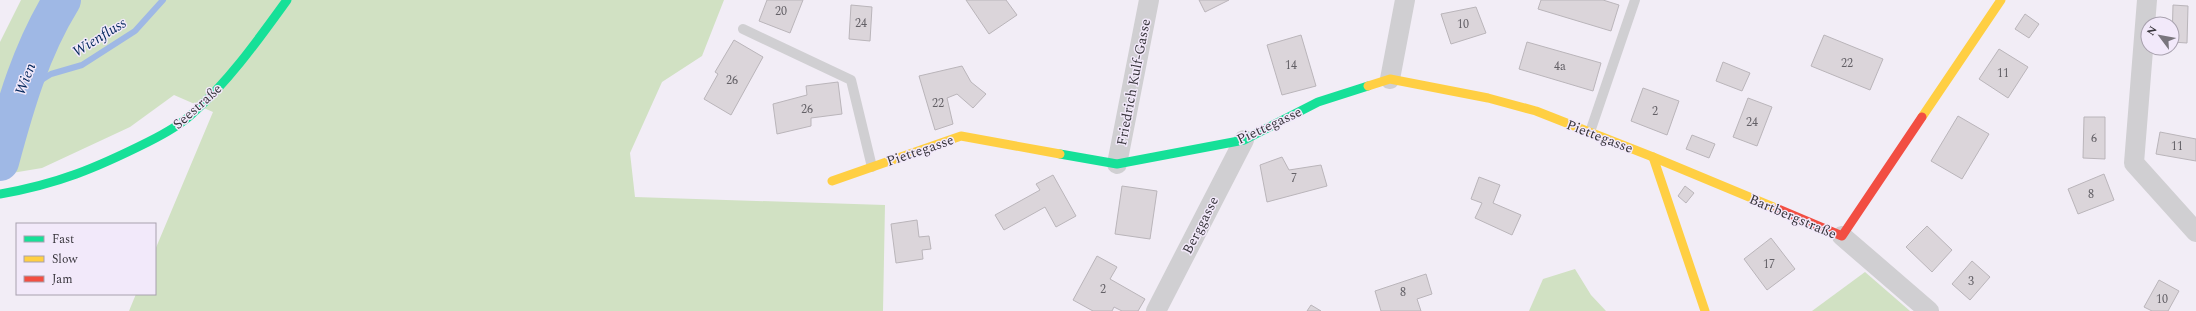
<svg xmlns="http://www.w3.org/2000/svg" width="2196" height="311" font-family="Spectral,serif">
<rect width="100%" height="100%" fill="#f2edf6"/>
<g fill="#d1e1c3">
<polygon points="21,0 724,0 702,56 662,82 630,153 635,197 885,205 883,311 129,311 136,294 155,294 155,250 213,112 174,95 130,127 42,168 0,175 0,42"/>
<polygon points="1575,269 1591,295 1606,311 1529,311 1543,279"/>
<polygon points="1865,272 1910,311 1812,311"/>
</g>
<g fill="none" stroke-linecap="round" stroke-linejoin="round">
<g stroke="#9fb8e5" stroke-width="6">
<polyline points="19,94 51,74 82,65 135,31 163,0"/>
<polyline points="0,142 6,141"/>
</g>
<path stroke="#9fb8e5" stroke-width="38" d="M 0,162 C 15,106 31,50 62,0"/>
</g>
<g fill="#dbd5da" stroke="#bab5ba">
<polygon points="767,0 803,0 790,33 759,21"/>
<polygon points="966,0 1006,0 1017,15 989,34"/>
<polygon points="1199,0 1229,0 1205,12"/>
<polygon points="1541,0 1603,0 1619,5 1611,31 1538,9"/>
<polygon points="851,5 872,7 870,41 849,39"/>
<polygon points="2173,5 2188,6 2187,43 2172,42"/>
<polygon points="1476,7 1486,33 1451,44 1441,14"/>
<polygon points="2025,14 2039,24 2029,38 2015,29"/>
<polygon points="1301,35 1316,86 1282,95 1267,45"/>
<polygon points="1824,35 1883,59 1870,90 1811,66"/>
<polygon points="734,40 763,57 731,115 704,99 718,74 715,72"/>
<polygon points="1527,42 1601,63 1593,91 1519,69"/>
<polygon points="1999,49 2028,67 2008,98 1979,79"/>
<polygon points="1723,62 1750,73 1742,91 1716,81"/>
<polygon points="962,66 971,82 986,94 973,108 957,94 947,98 953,124 935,130 919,76"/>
<polygon points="838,82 842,114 811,118 811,126 777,134 773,104 807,95 806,86"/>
<polygon points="1643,88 1679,101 1667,135 1631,121"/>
<polygon points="1748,98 1772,107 1757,146 1733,137"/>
<polygon points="1958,116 1989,134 1962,179 1931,161"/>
<polygon points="2084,117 2105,117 2105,159 2083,158"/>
<polygon points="2160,132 2196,139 2196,161 2156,154"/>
<polygon points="1692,135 1715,144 1709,158 1686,149"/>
<polygon points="1282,157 1289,170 1321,165 1327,186 1267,202 1260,165"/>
<polygon points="2104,174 2114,200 2078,214 2068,189"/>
<polygon points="1053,175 1076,216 1056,227 1045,207 1004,230 995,215 1040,190 1036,184"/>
<polygon points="1479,177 1500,185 1493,203 1521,215 1512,235 1475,218 1482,203 1471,199"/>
<polygon points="1122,186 1157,191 1150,239 1115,234"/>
<polygon points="1685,186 1694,193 1686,203 1678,196"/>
<polygon points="917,220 919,237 929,236 931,249 922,250 923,259 896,263 891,224"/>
<polygon points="1927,226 1952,250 1932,272 1906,247"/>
<polygon points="1771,238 1795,269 1767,290 1744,259"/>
<polygon points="1097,256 1117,267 1110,279 1145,299 1138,311 1122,311 1114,307 1112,311 1093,311 1073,300"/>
<polygon points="1972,261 1990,277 1970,300 1952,284"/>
<polygon points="1426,274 1432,294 1417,299 1421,311 1381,311 1375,291"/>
<polygon points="2159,280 2179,291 2168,311 2152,311 2144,307"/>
<polygon points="1311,305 1321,311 1307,311"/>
</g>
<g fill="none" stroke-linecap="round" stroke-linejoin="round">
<g stroke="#d0cfd2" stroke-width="10">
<polyline points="743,29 851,80 872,167"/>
<polyline points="1590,132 1635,0"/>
</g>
<g stroke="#d0cfd2" stroke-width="20">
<polyline points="2147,0 2134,163 2196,232"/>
<polyline points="1390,79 1405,0"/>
<polyline points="1117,164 1149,0"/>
<polyline points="1842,236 1929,311"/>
<polyline points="1156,311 1244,140"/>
</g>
<g stroke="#16e098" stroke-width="9">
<polyline points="1060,154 1117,164 1244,140 1318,102 1368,86"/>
<path d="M 0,194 C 58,184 96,168 148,142 C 164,134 179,126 192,114 C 229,81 258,40 287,0"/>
</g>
<g stroke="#ffcf43" stroke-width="9">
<polyline points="1368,86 1390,79 1488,98 1536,111 1653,157"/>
<polyline points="1922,117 2001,0"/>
<polyline points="832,181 961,136 1060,154"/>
<polyline points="1705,311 1653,157 1778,209"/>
</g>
<polyline stroke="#f24e42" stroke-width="9" points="1778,209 1842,236 1922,117"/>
</g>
<g text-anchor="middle" stroke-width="3" stroke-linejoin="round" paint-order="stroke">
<g font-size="12" fill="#636066">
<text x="781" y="15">20</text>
<text x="861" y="27">24</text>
<text x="1463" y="28">10</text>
<text x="1847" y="67">22</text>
<text x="1291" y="69">14</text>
<text x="1560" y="70">4a</text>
<text x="2003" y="77">11</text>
<text x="732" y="84">26</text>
<text x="938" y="107">22</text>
<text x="807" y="113">26</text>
<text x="1655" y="115">2</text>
<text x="1752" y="126">24</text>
<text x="2094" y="142">6</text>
<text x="2177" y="150">11</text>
<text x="1294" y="182">7</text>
<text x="2091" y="198">8</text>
<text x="1769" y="268">17</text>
<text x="1971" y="285">3</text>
<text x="1103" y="293">2</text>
<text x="1403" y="296">8</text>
<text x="2162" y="303">10</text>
</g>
<g font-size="14" fill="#38353c" stroke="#f2e9fa">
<text transform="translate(1133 82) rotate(-79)" y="5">Friedrich Kulf-Gasse</text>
<text transform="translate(197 106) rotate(-42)" y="5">Seestraße</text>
<text transform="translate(1269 125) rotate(-25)" y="5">Piettegasse</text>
<text transform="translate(1600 136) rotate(21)" y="5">Piettegasse</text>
<text transform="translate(920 150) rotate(-19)" y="5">Piettegasse</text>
<text transform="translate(1793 216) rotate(23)" y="5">Bartbergstraße</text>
<text transform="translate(1200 225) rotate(-63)" y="5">Berggasse</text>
</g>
<g font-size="15" font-style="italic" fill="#03275c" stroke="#f2e9fa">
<text transform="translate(99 37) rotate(-32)" y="5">Wienfluss</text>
<text transform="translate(25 79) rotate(-69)" y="5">Wien</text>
</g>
</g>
<rect x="16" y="223" width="140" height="72" fill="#f2e9fa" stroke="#a8a1ae"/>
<rect x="24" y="236" width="20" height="6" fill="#16e098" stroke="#a8a1ae"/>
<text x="52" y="243" font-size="12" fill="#38353c">Fast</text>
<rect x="24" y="256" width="20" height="6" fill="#ffcf43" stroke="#a8a1ae"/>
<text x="52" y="263" font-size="12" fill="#38353c">Slow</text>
<rect x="24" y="276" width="20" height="6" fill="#f24e42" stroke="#a8a1ae"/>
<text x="52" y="283" font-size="12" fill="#38353c">Jam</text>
<g transform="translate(2160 36) rotate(302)"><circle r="19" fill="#f2e9fa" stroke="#a8a1ae"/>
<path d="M0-3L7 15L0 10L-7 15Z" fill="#79757d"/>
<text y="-6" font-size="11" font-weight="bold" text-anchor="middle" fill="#38353c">N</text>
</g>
</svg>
